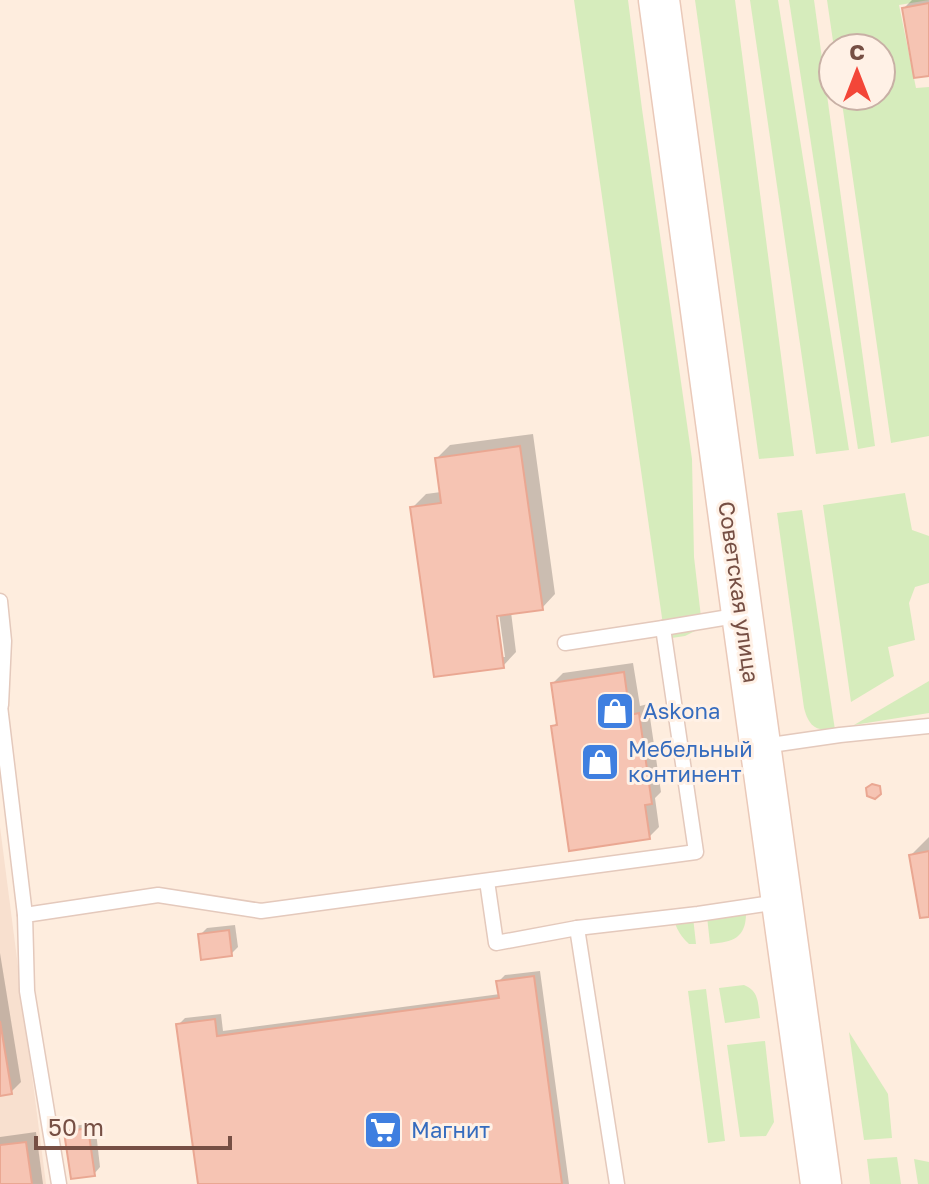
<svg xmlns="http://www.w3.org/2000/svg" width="929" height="1184" font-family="'Golos Text',sans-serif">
<rect width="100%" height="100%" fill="#feedde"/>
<polygon fill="#f8e0cf" points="0,827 46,1184 0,1184"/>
<g fill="#d6ecbc">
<polygon points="574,0 628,0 642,109 692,459 694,557 701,617 697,630 685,636 665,639"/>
<polygon points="695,0 735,0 794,456 759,459"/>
<polygon points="750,0 778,0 849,450 816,454"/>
<polygon points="789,0 814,0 875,446 858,449"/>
<polygon points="827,0 929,0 899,5 916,88 929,87 929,436 891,443 841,96 881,96 881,48 834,48"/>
<polygon points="905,493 912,530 929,536 929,583 915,587 909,603 915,640 888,647 894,676 851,702 823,505"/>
<path d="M 802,510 L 835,730 C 816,731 809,727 804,708 L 777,513 Z"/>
<polygon points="929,681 929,713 854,725"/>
<path d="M 706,907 L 746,913 C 746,938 733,942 710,944 Z"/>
<path d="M 692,908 L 696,944 L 689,944 C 678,934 674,924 672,910 Z"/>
<path d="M 744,985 C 759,991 758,1003 760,1018 L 725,1023 L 719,988 Z"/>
<polygon points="706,989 725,1141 708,1143 688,991"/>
<polygon points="849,1032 888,1094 892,1138 864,1140"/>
<polygon points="765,1041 774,1122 766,1136 740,1137 727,1045"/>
<polygon points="897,1157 901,1184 870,1184 867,1159"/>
<polygon points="914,1159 929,1162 929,1184 918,1184"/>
</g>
<g fill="#0003" fill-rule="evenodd">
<polygon points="912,0 929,0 929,74 904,8"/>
<path d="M 533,434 L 555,594 L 542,608 L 511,612 L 516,652 L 503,666 L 412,508 L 426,494 L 441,492 L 437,458 L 450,445 ZM 494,606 L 498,606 L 505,657 L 501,657 Z"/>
<polygon points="633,663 640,706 648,704 661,792 655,798 659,827 649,837 553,727 558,721 553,683 563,673"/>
<polygon points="929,837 929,915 911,855"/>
<polygon points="235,925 238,947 231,954 200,935 207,928"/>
<polygon points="0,953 21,1082 11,1092 0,1094"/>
<polygon points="540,971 569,1184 200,1184 178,1025 185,1018 221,1014 223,1031 500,994 498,982 505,975"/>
<polygon points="95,1123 100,1167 94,1174 67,1132 73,1126"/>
<polygon points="36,1132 43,1184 0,1184 0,1137"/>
</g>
<g fill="#f6c4b3" stroke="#eaa792" stroke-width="2">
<polygon points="929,3 929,76 914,78 902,8"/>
<polygon points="520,446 543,610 497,616 504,668 434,677 410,507 441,503 435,458"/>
<polygon points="624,672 630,715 639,713 652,804 645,805 650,839 569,851 551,726 557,725 551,683"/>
<polygon points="872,784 880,786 881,794 875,799 867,796 866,788"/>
<polygon points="929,851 929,917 920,918 909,855"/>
<polygon points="229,930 232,956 201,960 198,934"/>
<polygon points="534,976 562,1184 198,1184 176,1024 215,1019 217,1036 499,998 496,981"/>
<polygon points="0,1021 12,1094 0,1096"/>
<polygon points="88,1128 95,1176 71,1179 64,1132"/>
<polygon points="26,1142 32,1184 0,1184 0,1145"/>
</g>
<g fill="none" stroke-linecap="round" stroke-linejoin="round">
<g stroke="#e4c9bc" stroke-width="17">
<g id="service">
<polyline points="0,601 4,641 1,705"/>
<polyline points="565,643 663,628"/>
<polyline points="0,706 25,915"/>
<polyline points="764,746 840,735 929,726"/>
<polyline points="487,881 496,943 577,928"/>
<polyline points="59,1184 27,991 25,915 158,895 261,911 696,852 663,628 741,615"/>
<polyline points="617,1184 577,928 698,914 778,902"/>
</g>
</g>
<g stroke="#eac9b9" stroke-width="43">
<polyline id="secondary" points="659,0 742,614 821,1184"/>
</g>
<use href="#service" stroke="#fff" stroke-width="14"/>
<use href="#secondary" stroke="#fff" stroke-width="40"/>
</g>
<defs>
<g id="shop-square" transform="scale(2)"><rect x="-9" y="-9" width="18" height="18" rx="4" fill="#3f7fe0" stroke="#fff1e6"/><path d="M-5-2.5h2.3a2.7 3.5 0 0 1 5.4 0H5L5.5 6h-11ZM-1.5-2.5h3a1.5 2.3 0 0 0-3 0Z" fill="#fff"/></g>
<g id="supermarket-square" transform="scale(2)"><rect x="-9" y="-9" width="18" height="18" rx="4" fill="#3f7fe0" stroke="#fff1e6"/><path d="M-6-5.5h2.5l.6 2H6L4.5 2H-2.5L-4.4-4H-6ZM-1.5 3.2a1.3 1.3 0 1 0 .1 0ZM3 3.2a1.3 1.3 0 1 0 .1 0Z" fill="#fff"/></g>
</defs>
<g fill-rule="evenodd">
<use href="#shop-square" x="615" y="711"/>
<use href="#shop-square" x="600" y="762"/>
<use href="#supermarket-square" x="383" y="1130"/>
</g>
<g text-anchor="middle" stroke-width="6" stroke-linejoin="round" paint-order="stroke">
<g font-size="22" fill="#764f44" stroke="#fff1e6">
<text transform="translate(739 592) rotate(82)" y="8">Советская улица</text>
</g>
<g font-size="22" fill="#366cbe" stroke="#fff1e6" text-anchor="start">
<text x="643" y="719">Askona</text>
<text x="628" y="757">Мебельный<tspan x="628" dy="25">континент</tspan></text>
<text x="411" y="1138">Магнит</text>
</g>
</g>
<g transform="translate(857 72)"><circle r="38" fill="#fff1e6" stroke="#c8b0a5" stroke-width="2"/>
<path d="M0-6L14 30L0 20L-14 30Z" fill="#f34638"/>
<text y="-12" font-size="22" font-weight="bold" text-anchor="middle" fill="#764f44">С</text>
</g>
<path d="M36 1136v12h194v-12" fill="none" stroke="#764f44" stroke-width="4"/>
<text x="48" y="1136" font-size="24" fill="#764f44" stroke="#fff1e6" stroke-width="6" paint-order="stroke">50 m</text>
</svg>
